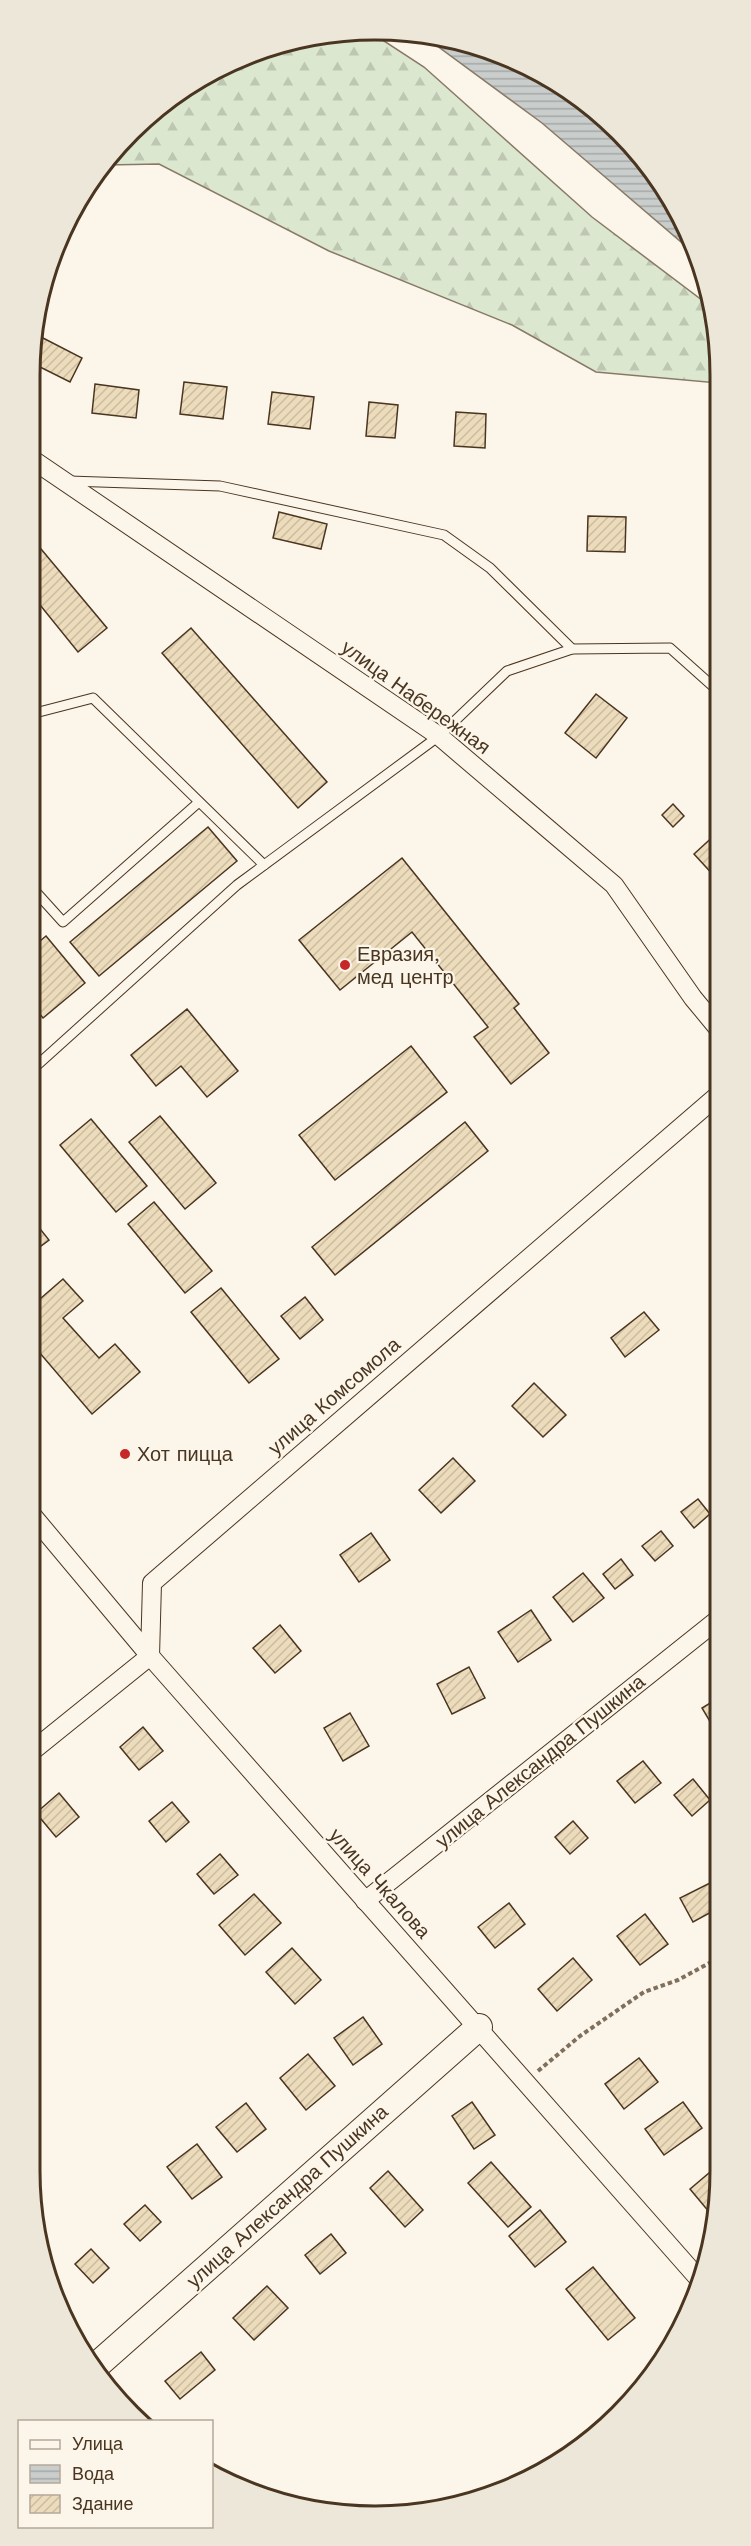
<svg xmlns="http://www.w3.org/2000/svg" width="751" height="2546" font-family="'Work Sans',sans-serif">
<defs>
<pattern id="forest-firs" width="22" height="20" patternUnits="userSpaceOnUse" patternTransform="scale(1.5)"><rect width="22" height="20" fill="#dce7d0"/><path d="M5 1l3.5 6h-7zM16 11l3.5 6h-7z" fill="#bec7b2"/></pattern>
<pattern id="water-rules" width="6" height="5" patternUnits="userSpaceOnUse" patternTransform="scale(1.5)"><rect width="6" height="5" fill="#c9cecd"/><path d="M0 2.5h6" fill="none" stroke="#a5a8a6"/></pattern>
<pattern id="building-hatch" width="6" height="6" patternUnits="userSpaceOnUse" patternTransform="scale(1.5)"><rect width="6" height="6" fill="#ecdcbc"/><path d="M-1 1l2-2M0 6l6-6M5 7l2-2" fill="none" stroke="#ccbda1"/></pattern>
</defs>
<rect width="100%" height="100%" fill="#fbf6e9"/>
<polygon fill="url(#forest-firs)" stroke="#887966" stroke-width="1.5" points="308,37 378,37 424,67 592,217 711,307 718,331 718,383 596,372 512,325 329,251 159,164 107,165 183,88"/>
<polygon fill="url(#water-rules)" stroke="#887966" stroke-width="1.5" points="425,37 443,37 548,76 635,147 686,223 694,253 542,123"/>
<g fill="url(#building-hatch)" stroke="#4a3520" stroke-width="1.5">
<polygon points="43,338 82,358 70,382 36,365 36,352"/>
<polygon points="184,382 227,387 223,419 180,414"/>
<polygon points="95,384 139,390 136,418 92,413"/>
<polygon points="272,392 314,397 310,429 268,424"/>
<polygon points="369,402 398,405 395,438 366,436"/>
<polygon points="456,412 486,414 485,448 454,446"/>
<polygon points="279,512 327,524 321,549 273,538"/>
<polygon points="588,516 626,517 625,552 587,551"/>
<polygon points="36,543 107,628 78,652 36,600"/>
<polygon points="191,628 327,782 298,808 162,653"/>
<polygon points="596,694 627,718 596,758 565,733"/>
<polygon points="673,804 684,816 673,827 662,815"/>
<polygon points="208,827 237,861 99,976 70,942"/>
<polygon points="717,833 717,879 694,854"/>
<polygon points="402,858 519,1004 514,1008 549,1053 511,1084 474,1037 488,1027 412,932 340,990 299,940"/>
<polygon points="46,936 85,983 43,1018 34,1007 34,946"/>
<polygon points="187,1009 238,1071 207,1097 181,1066 156,1086 131,1055"/>
<polygon points="411,1046 447,1092 335,1180 299,1135"/>
<polygon points="160,1116 216,1183 185,1209 129,1142"/>
<polygon points="91,1119 147,1186 116,1212 60,1145"/>
<polygon points="465,1122 488,1151 335,1275 312,1247"/>
<polygon points="154,1202 212,1271 185,1293 128,1224"/>
<polygon points="33,1220 49,1240 33,1252"/>
<polygon points="63,1279 83,1301 63,1318 99,1358 115,1344 140,1372 92,1414 33,1345 33,1305"/>
<polygon points="221,1288 279,1359 249,1383 191,1312"/>
<polygon points="305,1297 323,1320 300,1339 281,1316"/>
<polygon points="644,1312 659,1330 625,1357 611,1338"/>
<polygon points="534,1383 566,1415 543,1437 512,1406"/>
<polygon points="453,1458 475,1481 441,1513 419,1490"/>
<polygon points="698,1499 710,1514 694,1528 681,1512"/>
<polygon points="661,1531 673,1546 655,1561 642,1546"/>
<polygon points="371,1533 390,1560 359,1582 340,1555"/>
<polygon points="621,1559 633,1575 615,1589 603,1574"/>
<polygon points="583,1573 604,1598 573,1622 553,1597"/>
<polygon points="531,1610 551,1640 518,1662 498,1632"/>
<polygon points="280,1625 301,1651 275,1673 253,1648"/>
<polygon points="469,1667 485,1698 452,1714 437,1684"/>
<polygon points="715,1700 715,1730 702,1708"/>
<polygon points="350,1713 369,1746 343,1761 324,1728"/>
<polygon points="143,1727 163,1751 139,1770 120,1747"/>
<polygon points="643,1761 661,1783 635,1803 617,1781"/>
<polygon points="693,1779 710,1800 692,1816 674,1795"/>
<polygon points="59,1793 79,1817 56,1837 36,1813"/>
<polygon points="172,1802 189,1822 166,1842 149,1821"/>
<polygon points="573,1821 588,1838 570,1854 555,1837"/>
<polygon points="220,1854 238,1875 214,1894 197,1874"/>
<polygon points="714,1881 715,1910 693,1922 680,1898"/>
<polygon points="254,1894 281,1923 245,1955 219,1925"/>
<polygon points="509,1903 525,1924 495,1948 478,1927"/>
<polygon points="645,1914 668,1944 640,1965 617,1936"/>
<polygon points="292,1948 321,1980 295,2004 266,1972"/>
<polygon points="573,1958 592,1980 557,2011 538,1989"/>
<polygon points="363,2017 382,2044 353,2065 334,2038"/>
<polygon points="308,2054 335,2086 306,2110 280,2078"/>
<polygon points="639,2058 658,2082 624,2109 605,2084"/>
<polygon points="472,2102 495,2135 474,2149 452,2116"/>
<polygon points="683,2102 702,2128 664,2155 645,2129"/>
<polygon points="246,2103 266,2129 237,2152 216,2127"/>
<polygon points="197,2144 222,2177 192,2199 167,2167"/>
<polygon points="491,2162 531,2207 508,2227 468,2183"/>
<polygon points="715,2168 714,2210 710,2213 690,2189"/>
<polygon points="388,2171 423,2210 405,2227 370,2188"/>
<polygon points="145,2205 161,2222 140,2241 124,2224"/>
<polygon points="540,2210 566,2242 535,2267 509,2236"/>
<polygon points="331,2234 346,2253 320,2274 305,2255"/>
<polygon points="91,2249 109,2268 93,2283 75,2264"/>
<polygon points="593,2267 635,2318 608,2340 566,2289"/>
<polygon points="267,2286 288,2308 254,2340 233,2318"/>
<polygon points="201,2352 215,2370 180,2399 165,2381"/>
</g>
<g fill="none" stroke-linecap="round" stroke-linejoin="round">
<g stroke="#4a3520" stroke-width="11">
<g id="lane">
<polyline points="69,481 220,486 444,535 490,568 572,649"/>
<polyline points="35,713 93,698 264,865"/>
<polyline points="35,891 63,922 199,802"/>
<polyline points="34,1068 237,885 439,736 507,671 572,649 670,648 717,690"/>
</g>
</g>
<g stroke="#4a3520" stroke-width="20">
<g id="street">
<polyline points="36,462 439,736 614,885 693,998 717,1027"/>
<polyline points="32,1515 150,1656 698,2278"/>
<polyline points="31,1752 150,1656 152,1583 717,1096"/>
<polyline points="365,1901 716,1621"/>
</g>
</g>
<g stroke="#4a3520" stroke-width="28">
<polyline id="secondary" points="96,2366 479,2027"/>
</g>
<polyline stroke="#7f6f5c" stroke-width="4" stroke-dasharray="4.5 3" stroke-linecap="butt" points="538,2071 580,2036 644,1992 678,1980 715,1960"/>
<use href="#lane" stroke="#fbf6e9" stroke-width="9"/>
<use href="#street" stroke="#fbf6e9" stroke-width="18"/>
<use href="#secondary" stroke="#fbf6e9" stroke-width="26"/>
</g>
<g fill="#c62828" stroke="#fbf6e9" stroke-width="2">
<circle cx="345" cy="965" r="6"/>
<circle cx="125" cy="1454" r="6"/>
</g>
<g text-anchor="middle" stroke-width="4.5" stroke-linejoin="round" paint-order="stroke">
<g font-size="20" fill="#4a3520" stroke="#fbf6e9">
<text transform="translate(416 697) rotate(36)" y="7">улица Набережная</text>
<text transform="translate(334 1396) rotate(-41)" y="7">улица Комсомола</text>
<text transform="translate(540 1761) rotate(-39)" y="7">улица Александра Пушкина</text>
<text transform="translate(380 1883) rotate(48)" y="7">улица Чкалова</text>
<text transform="translate(287 2196) rotate(-42)" y="7">улица Александра Пушкина</text>
</g>
<g font-size="20" fill="#4a3520" stroke="#fbf6e9" text-anchor="start">
<text x="357" y="961">Евразия,<tspan x="357" dy="23">мед центр</tspan></text>
<text x="137" y="1461">Хот пицца</text>
</g>
</g>
<path d="M0 0H751V2546H0ZM375 40H375A335 335 0 0 1 710 375V2171A335 335 0 0 1 375 2506H375A335 335 0 0 1 40 2171V375A335 335 0 0 1 375 40Z" fill="#ede7d9" fill-rule="evenodd"/>
<path fill="none" stroke="#4a3520" stroke-width="3" d="M375 40H375A335 335 0 0 1 710 375V2171A335 335 0 0 1 375 2506H375A335 335 0 0 1 40 2171V375A335 335 0 0 1 375 40Z"/>
<rect x="18" y="2420" width="195" height="108" fill="#fbf6e9" stroke="#b4a999" stroke-width="1.5"/>
<rect x="30" y="2440" width="30" height="9" fill="#fbf6e9" stroke="#b4a999" stroke-width="1.5"/>
<text x="72" y="2450" font-size="18" fill="#4a3520">Улица</text>
<rect x="30" y="2465" width="30" height="18" fill="url(#water-rules)" stroke="#b4a999" stroke-width="1.5"/>
<text x="72" y="2480" font-size="18" fill="#4a3520">Вода</text>
<rect x="30" y="2495" width="30" height="18" fill="url(#building-hatch)" stroke="#b4a999" stroke-width="1.5"/>
<text x="72" y="2510" font-size="18" fill="#4a3520">Здание</text>
</svg>
